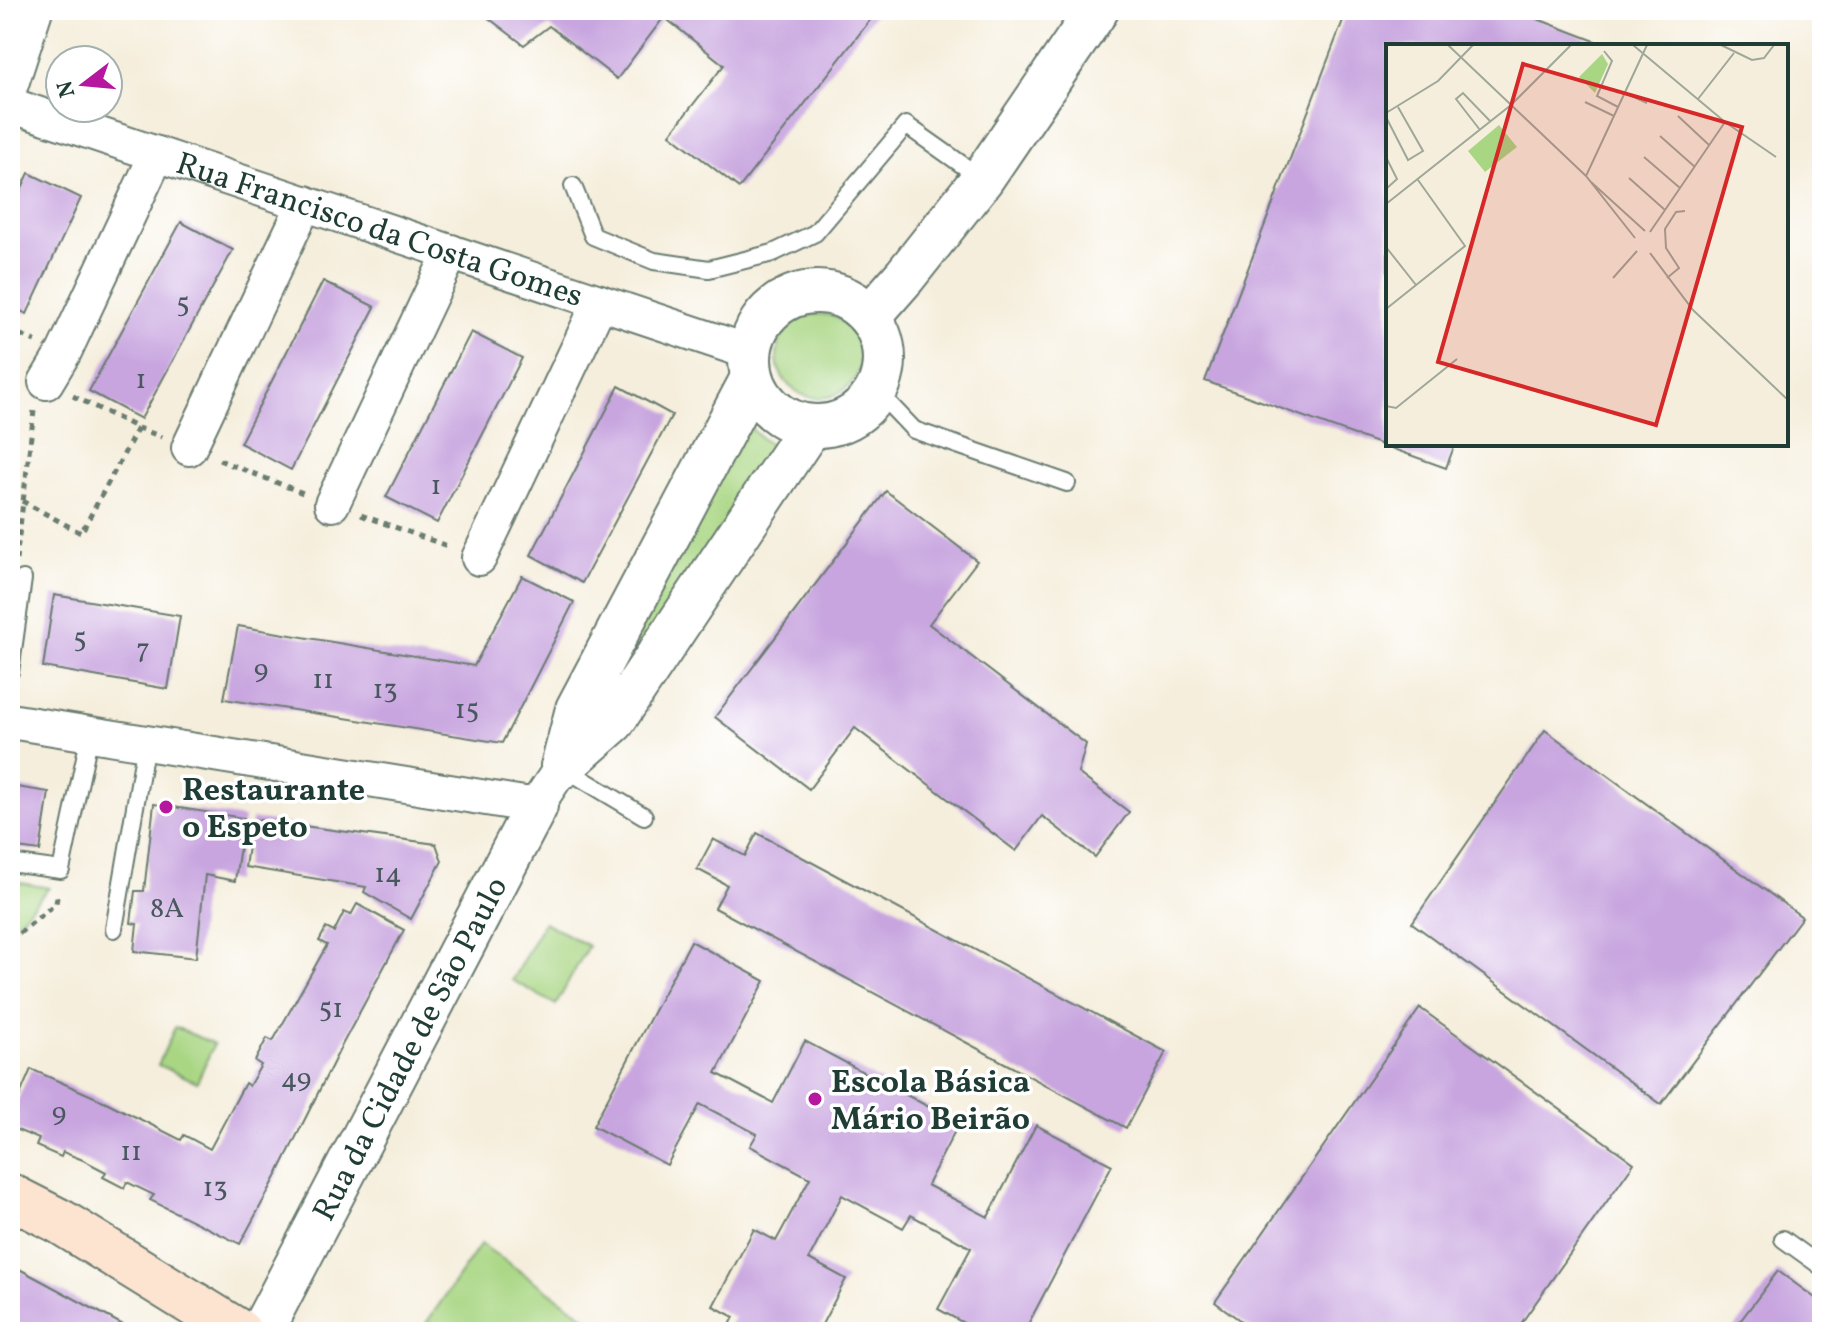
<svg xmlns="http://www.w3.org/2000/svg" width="1832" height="1342" font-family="Vollkorn,serif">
<rect width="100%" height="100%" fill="#fff"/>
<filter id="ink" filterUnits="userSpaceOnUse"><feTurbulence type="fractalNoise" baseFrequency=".0125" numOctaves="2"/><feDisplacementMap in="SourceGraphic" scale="16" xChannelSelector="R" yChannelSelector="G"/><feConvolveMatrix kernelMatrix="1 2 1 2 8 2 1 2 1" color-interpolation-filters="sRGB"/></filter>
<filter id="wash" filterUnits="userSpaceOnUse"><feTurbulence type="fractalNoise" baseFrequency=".006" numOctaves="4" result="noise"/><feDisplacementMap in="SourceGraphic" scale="32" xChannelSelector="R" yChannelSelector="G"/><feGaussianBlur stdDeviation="1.8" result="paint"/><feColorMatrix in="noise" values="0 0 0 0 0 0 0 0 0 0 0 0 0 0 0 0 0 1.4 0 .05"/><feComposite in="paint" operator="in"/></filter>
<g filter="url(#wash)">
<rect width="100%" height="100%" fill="#f5eedc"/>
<g fill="#a9d683" stroke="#648a5c" stroke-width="2">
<circle cx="819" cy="356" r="42"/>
<path d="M 745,422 C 758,436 768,445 785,453 L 593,721 Z"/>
<polygon points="10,881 49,888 10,930"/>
<polygon points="544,922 588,946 556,1005 512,980"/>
<polygon points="175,1027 214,1044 197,1082 158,1065"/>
<polygon points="481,1244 607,1332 420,1332"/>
</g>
<g id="blocks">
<g fill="#c8a5df">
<polygon points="478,10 878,10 739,188 670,134 724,65 664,17 617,79 549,26 524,45"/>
<polygon points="1347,10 1514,10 1608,46 1388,46 1388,444 1455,444 1446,468 1205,381"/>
<polygon points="29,173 81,198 27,314 10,306 10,213"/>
<polygon points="181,222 233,250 141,419 89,391"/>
<polygon points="323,281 375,307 291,470 240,443"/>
<polygon points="471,332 522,358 437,523 386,497"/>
<polygon points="619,386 672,415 582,583 531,555"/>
<polygon points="886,491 977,561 929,624 1086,744 1078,773 1129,812 1095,857 1042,816 1016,851 855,728 809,789 715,717"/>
<polygon points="522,576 574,602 502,743 224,699 238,626 474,666"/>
<polygon points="54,595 180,616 168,689 43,667"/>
<polygon points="1545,730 1802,917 1661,1104 1412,923"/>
<polygon points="10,786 49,792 40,851 10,847"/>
<polygon points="154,804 244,818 235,881 205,875 196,958 134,951 137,924 131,923 135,891 144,891"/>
<polygon points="252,819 436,844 442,861 411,919 364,892 366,887 245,867"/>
<polygon points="757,833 1166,1052 1126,1128 715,908 727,885 697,869 713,839 745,856"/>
<polygon points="357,904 404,930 342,1045 276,1177 240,1244 150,1200 154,1195 127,1182 124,1188 103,1177 106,1172 83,1160 63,1152 61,1157 36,1146 39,1139 10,1127 10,1118 31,1069 108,1103 181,1140 184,1135 210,1149 245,1083 249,1086 261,1065 255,1061 267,1038 273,1041 327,945 319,941 326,928 334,932 344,912 351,915"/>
<polygon points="691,941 765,981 716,1073 773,1103 805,1041 959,1123 927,1185 988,1217 1036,1125 1112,1165 1024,1332 980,1332 938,1309 971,1248 911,1215 903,1228 842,1195 809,1259 846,1279 818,1332 729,1332 729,1327 734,1317 713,1306 754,1229 776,1241 810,1178 750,1146 757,1134 700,1104 667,1165 593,1126"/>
<polygon points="1420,1008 1634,1163 1515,1332 1256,1332 1215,1302"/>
<polygon points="10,1264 64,1293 136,1332 10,1332"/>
<polygon points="1778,1271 1822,1303 1822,1332 1732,1332"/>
</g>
</g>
</g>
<g filter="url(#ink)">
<use href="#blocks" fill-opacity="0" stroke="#6a7b6f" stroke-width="2"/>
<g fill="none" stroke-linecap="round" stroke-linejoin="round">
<g stroke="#6a7b6f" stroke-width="20">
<g id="service">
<polyline points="573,186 593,236 654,261 709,269 773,253 815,233 906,125 981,178"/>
<polyline points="877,391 914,430 1067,483"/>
<polyline points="10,672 23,579"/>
<polyline points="564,768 644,816"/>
<polyline points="10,863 61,870 90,734"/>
<polyline points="114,929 146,743"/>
<polyline points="1783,1239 1822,1267"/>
</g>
</g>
<g stroke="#6a7b6f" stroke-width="38">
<g id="minor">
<polyline points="10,87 35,10"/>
<path id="s1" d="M 10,105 L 749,352"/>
<polyline points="46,382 64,352 157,154"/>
<polyline points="189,448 305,203"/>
<polyline points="332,504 451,252"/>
<polyline points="479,558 600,302"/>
<polyline points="10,721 536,806 562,767"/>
</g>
</g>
<g stroke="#6a7b6f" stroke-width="46">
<g id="tertiary">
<circle cx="817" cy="359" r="67"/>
<polyline points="870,316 905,276 982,179 1097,10"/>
<polyline points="562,767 577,709 752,378"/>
<polyline points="562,767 613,722 810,427"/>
<path id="s2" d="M 261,1332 L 536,806"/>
</g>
</g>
<g stroke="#6a7b6f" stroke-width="48">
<polyline id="secondary" points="10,1196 61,1222 239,1332"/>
</g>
<g stroke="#6a7b6f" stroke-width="5" stroke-dasharray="6 6" stroke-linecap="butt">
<polyline points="10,330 35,341"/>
<polyline points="73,396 138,428 162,437"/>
<polyline points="219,460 303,493"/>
<polyline points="22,501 81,533 138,428"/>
<polyline points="361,515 450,547"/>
<polyline points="16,560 34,411"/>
<polyline points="10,941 56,903 58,892"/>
</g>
<use href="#service" stroke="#fff" stroke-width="16"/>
<use href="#minor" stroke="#fff" stroke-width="34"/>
<use href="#tertiary" stroke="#fff" stroke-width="42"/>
<use href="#secondary" stroke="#fde4d0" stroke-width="44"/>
</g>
</g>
<g fill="#b5179e" stroke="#fff" stroke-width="3">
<circle cx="166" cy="807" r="8"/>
<circle cx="815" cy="1099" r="8"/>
</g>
<g text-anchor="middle" stroke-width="7" stroke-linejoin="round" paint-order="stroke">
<g font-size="28" fill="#49575f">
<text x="183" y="312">5</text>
<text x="141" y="388">1</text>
<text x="436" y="494">1</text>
<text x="80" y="647">5</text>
<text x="143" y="657">7</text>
<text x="261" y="678">9</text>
<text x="323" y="688">11</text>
<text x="385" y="698">13</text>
<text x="467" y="718">15</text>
<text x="388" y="882">14</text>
<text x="167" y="917">8A</text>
<text x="331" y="1017">51</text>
<text x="296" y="1087">49</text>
<text x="59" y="1121">9</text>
<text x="131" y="1160">11</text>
<text x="215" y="1196">13</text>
</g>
<g font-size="32" fill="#1f3d34" stroke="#fff">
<text dy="11" stroke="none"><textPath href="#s1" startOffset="390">Rua Francisco da Costa Gomes</textPath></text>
<text dy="11" stroke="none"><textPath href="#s2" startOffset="320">Rua da Cidade de São Paulo</textPath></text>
</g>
<g font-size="32" font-weight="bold" fill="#1f3d34" stroke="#fff" text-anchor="start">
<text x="182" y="800">Restaurante<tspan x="182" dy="37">o Espeto</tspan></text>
<text x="831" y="1092">Escola Básica<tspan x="831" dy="37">Mário Beirão</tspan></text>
</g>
</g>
<g transform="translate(1386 44)">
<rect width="402" height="402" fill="#f5eedc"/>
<path d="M 216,10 L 222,20 L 209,49 L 193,33 ZM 113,81 L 131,103 L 99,128 L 82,107 Z" fill="#a9d683"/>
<path fill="none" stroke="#9fa799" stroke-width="2" d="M 62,1 L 200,132 L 249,194M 247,1 L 339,78 L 390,113M 335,1 L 366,16 L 378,14 L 388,1M 218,7 L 226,17 L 211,52 L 232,63M 239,49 L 261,59M 312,55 L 348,9M 199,58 L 228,72M 0,69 L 52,37 L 87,1M 292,72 L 323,101M 0,73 L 22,116 L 37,107 L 12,63M 94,86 L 70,55 L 77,49 L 105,78M 274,92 L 309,123M 0,113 L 11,135 L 0,145M 258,113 L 294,144M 200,132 L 261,1M 243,134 L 279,166M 205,138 L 259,187M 0,160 L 125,61 L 185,1M 264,188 L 339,78M 0,203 L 30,241M 264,209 L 307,266 L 402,356M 227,234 L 251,207M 281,234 L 293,224 L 280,204 L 279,185 L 290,168 L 299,167M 0,265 L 79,202 L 32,136M 0,362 L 10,364 L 71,315"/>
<path fill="#d62828" fill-opacity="0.15" stroke="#d62828" stroke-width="4" d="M 137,20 L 356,83 L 270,381 L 52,318 Z"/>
<rect width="402" height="402" fill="none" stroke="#1f3d34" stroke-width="4"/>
</g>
<rect width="1832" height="1342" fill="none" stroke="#fff" stroke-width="40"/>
<g transform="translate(84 84) rotate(254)"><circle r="38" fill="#ffffff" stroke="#a5b1ae" stroke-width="2"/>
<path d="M0-6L14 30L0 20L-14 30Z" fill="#b5179e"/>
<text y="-12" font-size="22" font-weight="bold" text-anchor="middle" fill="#1f3d34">N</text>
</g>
</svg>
